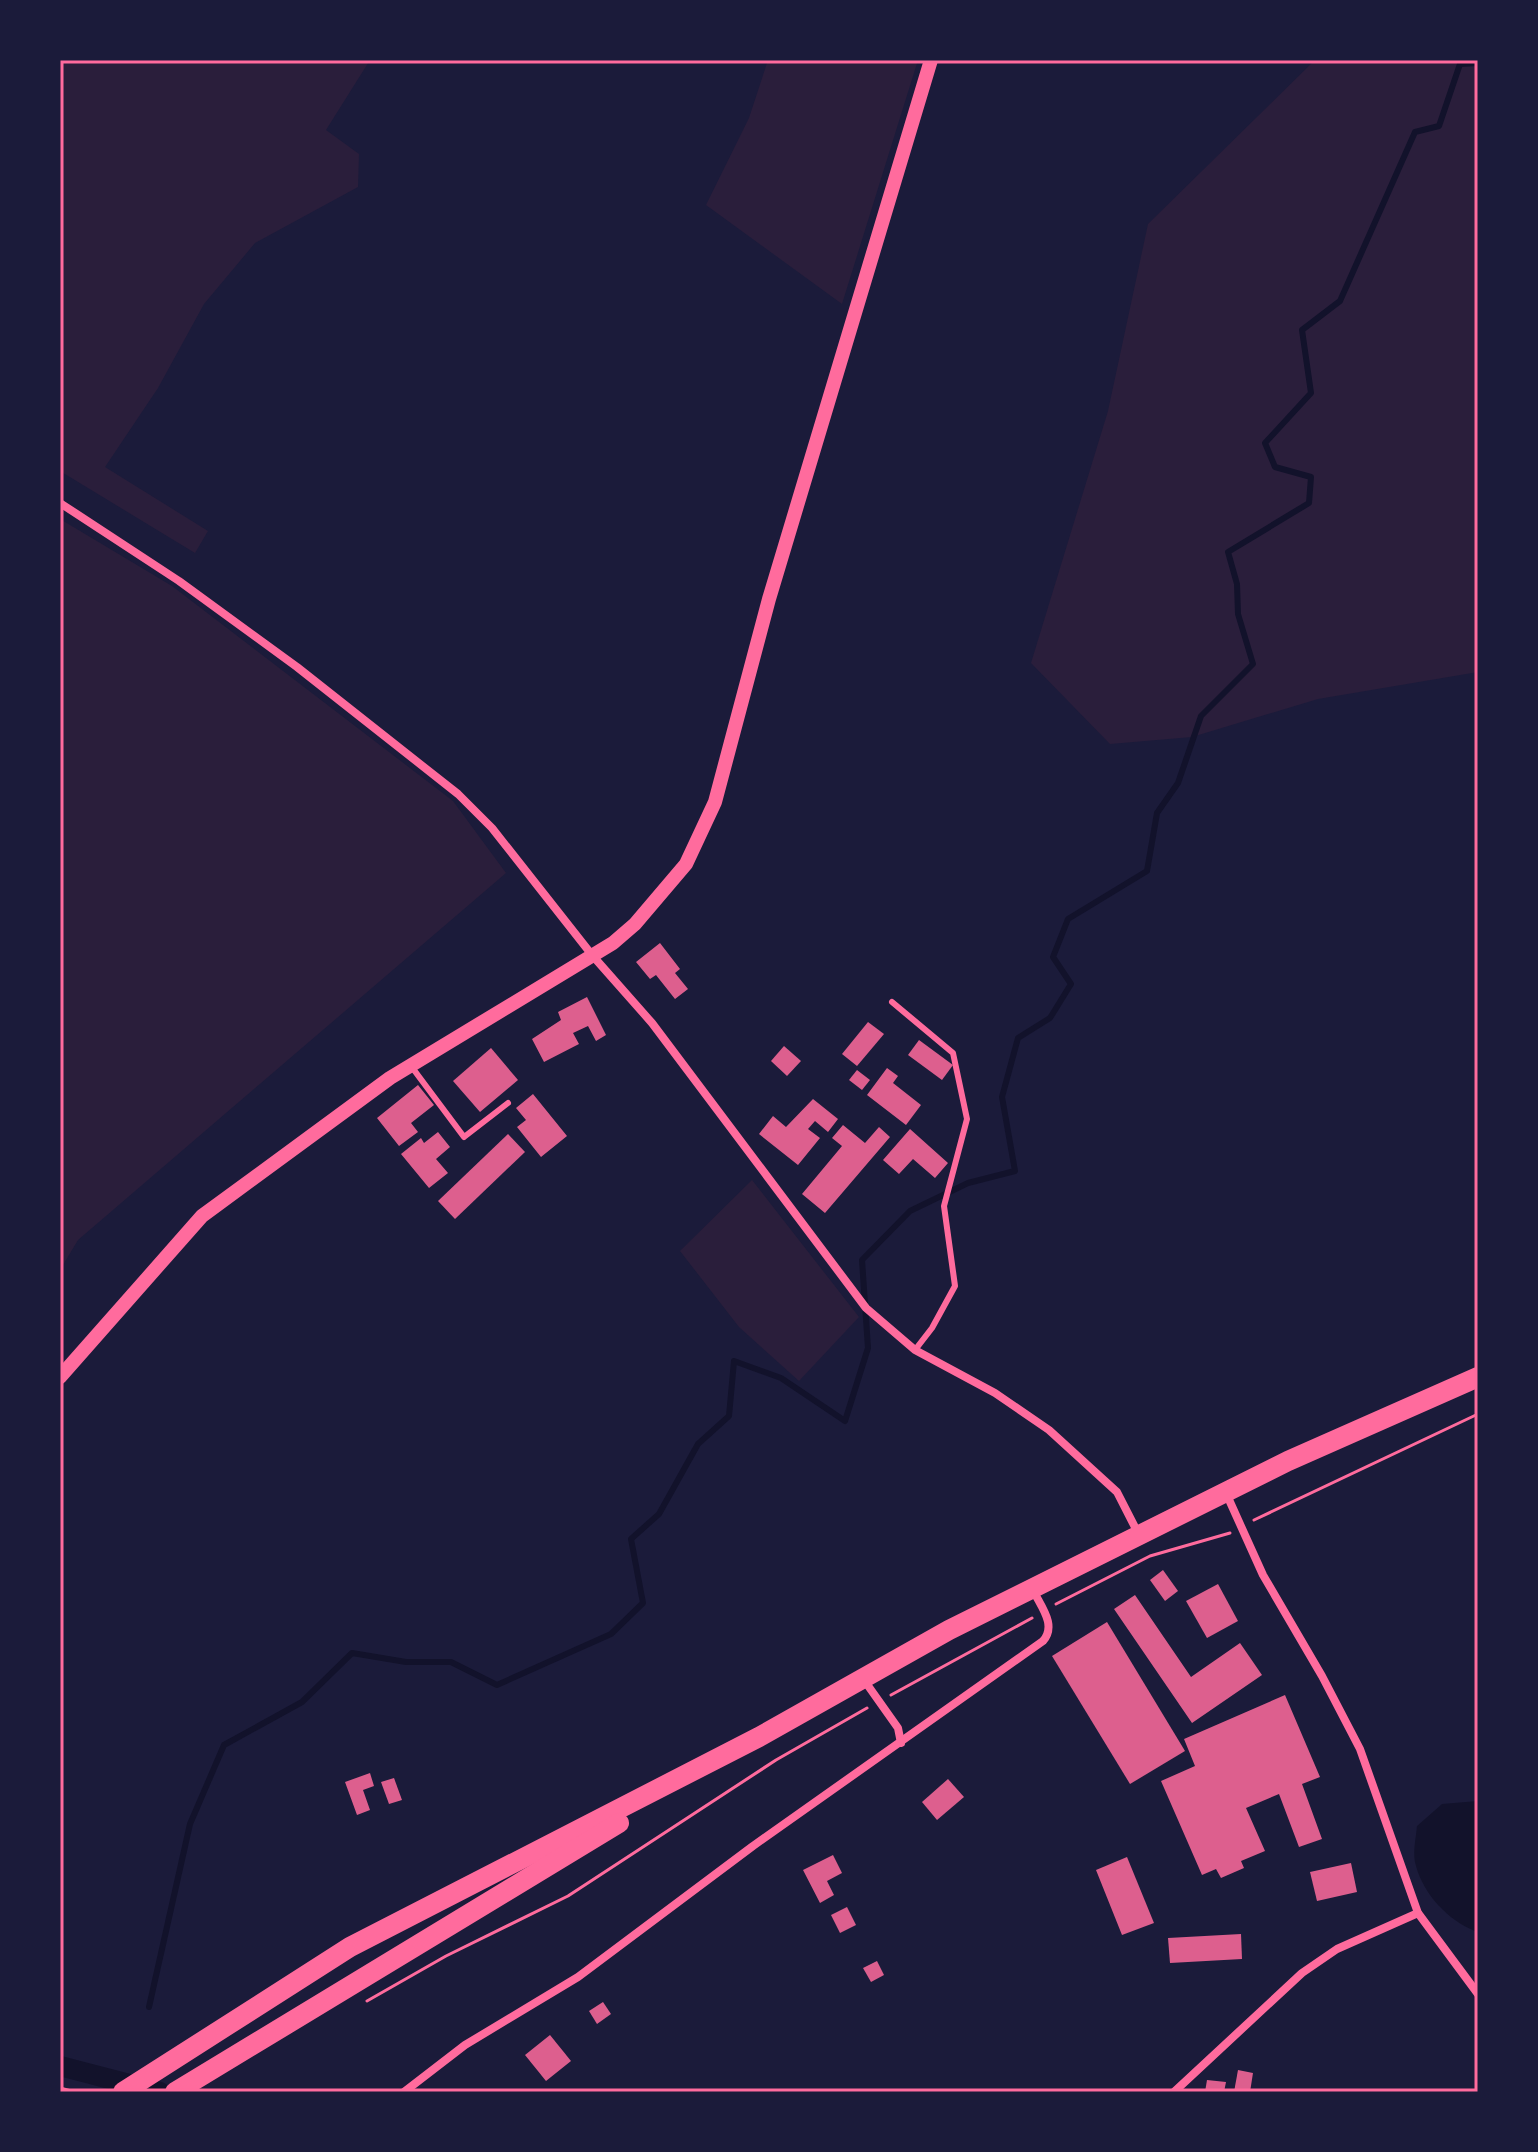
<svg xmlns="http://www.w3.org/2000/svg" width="1538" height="2152" font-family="Cabin,sans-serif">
<rect width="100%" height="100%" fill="#1b1b3a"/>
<g fill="#2a1e3b">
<polygon points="60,60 370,60 326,130 359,154 358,187 255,243 204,304 158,388 105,467 208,531 195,553 60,471"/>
<polygon points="768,60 918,60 842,304 706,205 749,118"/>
<polygon points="1315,60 1478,60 1478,672 1318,699 1192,737 1110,744 1031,663 1108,411 1148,224"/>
<polygon points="60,519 172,586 453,801 506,873 78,1240 60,1270"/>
<polygon points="752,1180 859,1317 799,1381 739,1327 680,1251"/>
</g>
<path fill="#12122b" d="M 1478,1801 L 1478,1930 L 1475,1931 C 1448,1920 1424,1895 1416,1866 C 1412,1854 1416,1838 1417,1826 L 1442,1804 Z"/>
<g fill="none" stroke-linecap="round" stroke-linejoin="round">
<polyline stroke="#12122b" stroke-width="6" points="149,2007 190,1824 224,1745 302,1702 352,1653 406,1662 451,1662 497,1685 611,1634 643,1603 631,1539 659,1514 698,1444 729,1416 734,1361 781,1378 845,1421 868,1348 862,1260 910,1211 968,1183 1015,1171 1002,1097 1018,1038 1050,1018 1071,984 1053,957 1068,919 1147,871 1157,813 1178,783 1201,716 1253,664 1238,614 1237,584 1228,552 1309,503 1311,477 1275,467 1265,443 1311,393 1302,330 1340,301 1415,132 1439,126 1460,64 1478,63"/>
<polyline stroke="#12122b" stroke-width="20" points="60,2066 160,2092"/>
</g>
<g fill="#dd5f8e">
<polygon points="660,943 680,969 675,973 688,989 675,999 656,975 650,979 636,962"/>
<polygon points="587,997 606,1035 596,1041 588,1026 573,1033 579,1044 544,1062 532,1039 561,1020 558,1012"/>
<polygon points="868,1022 884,1034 857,1066 842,1054"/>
<polygon points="919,1040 953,1065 942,1080 908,1055"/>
<polygon points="784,1046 801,1061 787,1076 771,1061"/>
<polygon points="491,1048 518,1080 480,1112 453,1081"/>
<polygon points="887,1068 898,1076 893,1083 921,1105 906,1125 867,1095"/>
<polygon points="857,1070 870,1080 862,1090 849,1080"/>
<polygon points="418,1085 434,1105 411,1123 418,1132 399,1146 377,1118"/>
<polygon points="533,1094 567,1136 541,1157 517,1127 526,1120 516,1108"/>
<polygon points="813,1099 838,1119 828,1132 815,1121 808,1129 820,1138 798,1165 759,1134 773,1116 786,1127"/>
<polygon points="843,1125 865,1143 879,1127 890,1137 825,1213 802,1194 842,1146 832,1138"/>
<polygon points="910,1129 948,1163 935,1178 913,1159 899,1174 883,1160"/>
<polygon points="438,1132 450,1147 436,1159 448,1173 429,1188 401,1154 421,1138 424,1143"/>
<polygon points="508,1134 525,1152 455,1219 438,1201"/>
<polygon points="1163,1570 1178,1591 1165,1601 1150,1580"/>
<polygon points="1218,1584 1238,1621 1207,1638 1186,1601"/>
<polygon points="1135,1595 1191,1677 1240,1643 1262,1675 1192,1723 1114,1609"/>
<polygon points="1107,1622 1185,1751 1130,1784 1052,1656"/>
<polygon points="1285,1695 1320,1777 1302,1784 1322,1839 1299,1847 1279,1794 1246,1808 1265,1851 1241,1861 1244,1868 1221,1878 1216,1869 1202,1875 1161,1781 1195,1766 1184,1739"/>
<polygon points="370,1773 374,1786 363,1790 370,1810 357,1815 345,1782"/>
<polygon points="394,1778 402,1800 389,1804 381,1782"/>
<polygon points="948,1779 964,1797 937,1820 922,1802"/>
<polygon points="833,1855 842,1873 827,1881 834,1895 820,1903 803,1870"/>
<polygon points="1127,1857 1154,1923 1122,1935 1096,1870"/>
<polygon points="1351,1863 1357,1892 1317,1901 1310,1872"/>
<polygon points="847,1907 856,1925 840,1933 831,1915"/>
<polygon points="1241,1934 1242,1959 1170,1963 1168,1938"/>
<polygon points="877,1961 884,1975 871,1982 863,1968"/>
<polygon points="603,2002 611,2014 597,2024 589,2011"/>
<polygon points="550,2035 571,2061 546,2081 525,2055"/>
<polygon points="1238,2070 1253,2073 1250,2092 1234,2092"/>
<polygon points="1207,2080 1226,2082 1224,2092 1205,2092"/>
</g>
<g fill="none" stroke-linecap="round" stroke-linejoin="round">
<g stroke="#ff6b9d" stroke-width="3">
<polyline points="1254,1520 1478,1414"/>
<polyline points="1056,1604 1150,1556 1230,1533"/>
<polyline points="891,1695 1032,1618"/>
<polyline points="367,2001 446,1956 568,1896 776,1760 867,1708"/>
<polyline points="60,2088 75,2092"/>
</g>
<g stroke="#ff6b9d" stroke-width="6">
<polyline points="892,1002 953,1053 967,1119 944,1206 955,1286 932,1328 915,1350"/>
<polyline points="411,1066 464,1137 508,1103"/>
</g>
<g stroke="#ff6b9d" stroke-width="8">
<polyline points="60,503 179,581 297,667 458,794 492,828 592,955 652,1023 866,1308 915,1350 995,1393 1049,1430 1117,1492 1139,1535"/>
<polyline points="1226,1493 1263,1575 1322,1676 1360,1749 1418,1913 1478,1994"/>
<polyline points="864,1680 898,1728 901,1743"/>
<path d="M 404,2092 L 465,2045 L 578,1977 L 753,1846 L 1043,1641 C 1057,1625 1041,1607 1033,1590"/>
<polyline points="1174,2092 1302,1973 1337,1949 1418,1913"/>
</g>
<polyline stroke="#ff6b9d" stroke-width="14" points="60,1377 202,1216 390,1078 613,943 635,924 686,864 715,802 769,599 931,60"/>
<g stroke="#ff6b9d" stroke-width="20">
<polyline points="123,2092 350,1947 759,1737 949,1630 1288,1461 1478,1377"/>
<polyline points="175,2092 619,1823"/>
</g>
</g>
<rect width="1538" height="2152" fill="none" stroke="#1b1b3a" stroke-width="124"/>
<rect x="62" y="62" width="1414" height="2028" fill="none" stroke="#ff6b9d" stroke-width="3"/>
</svg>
